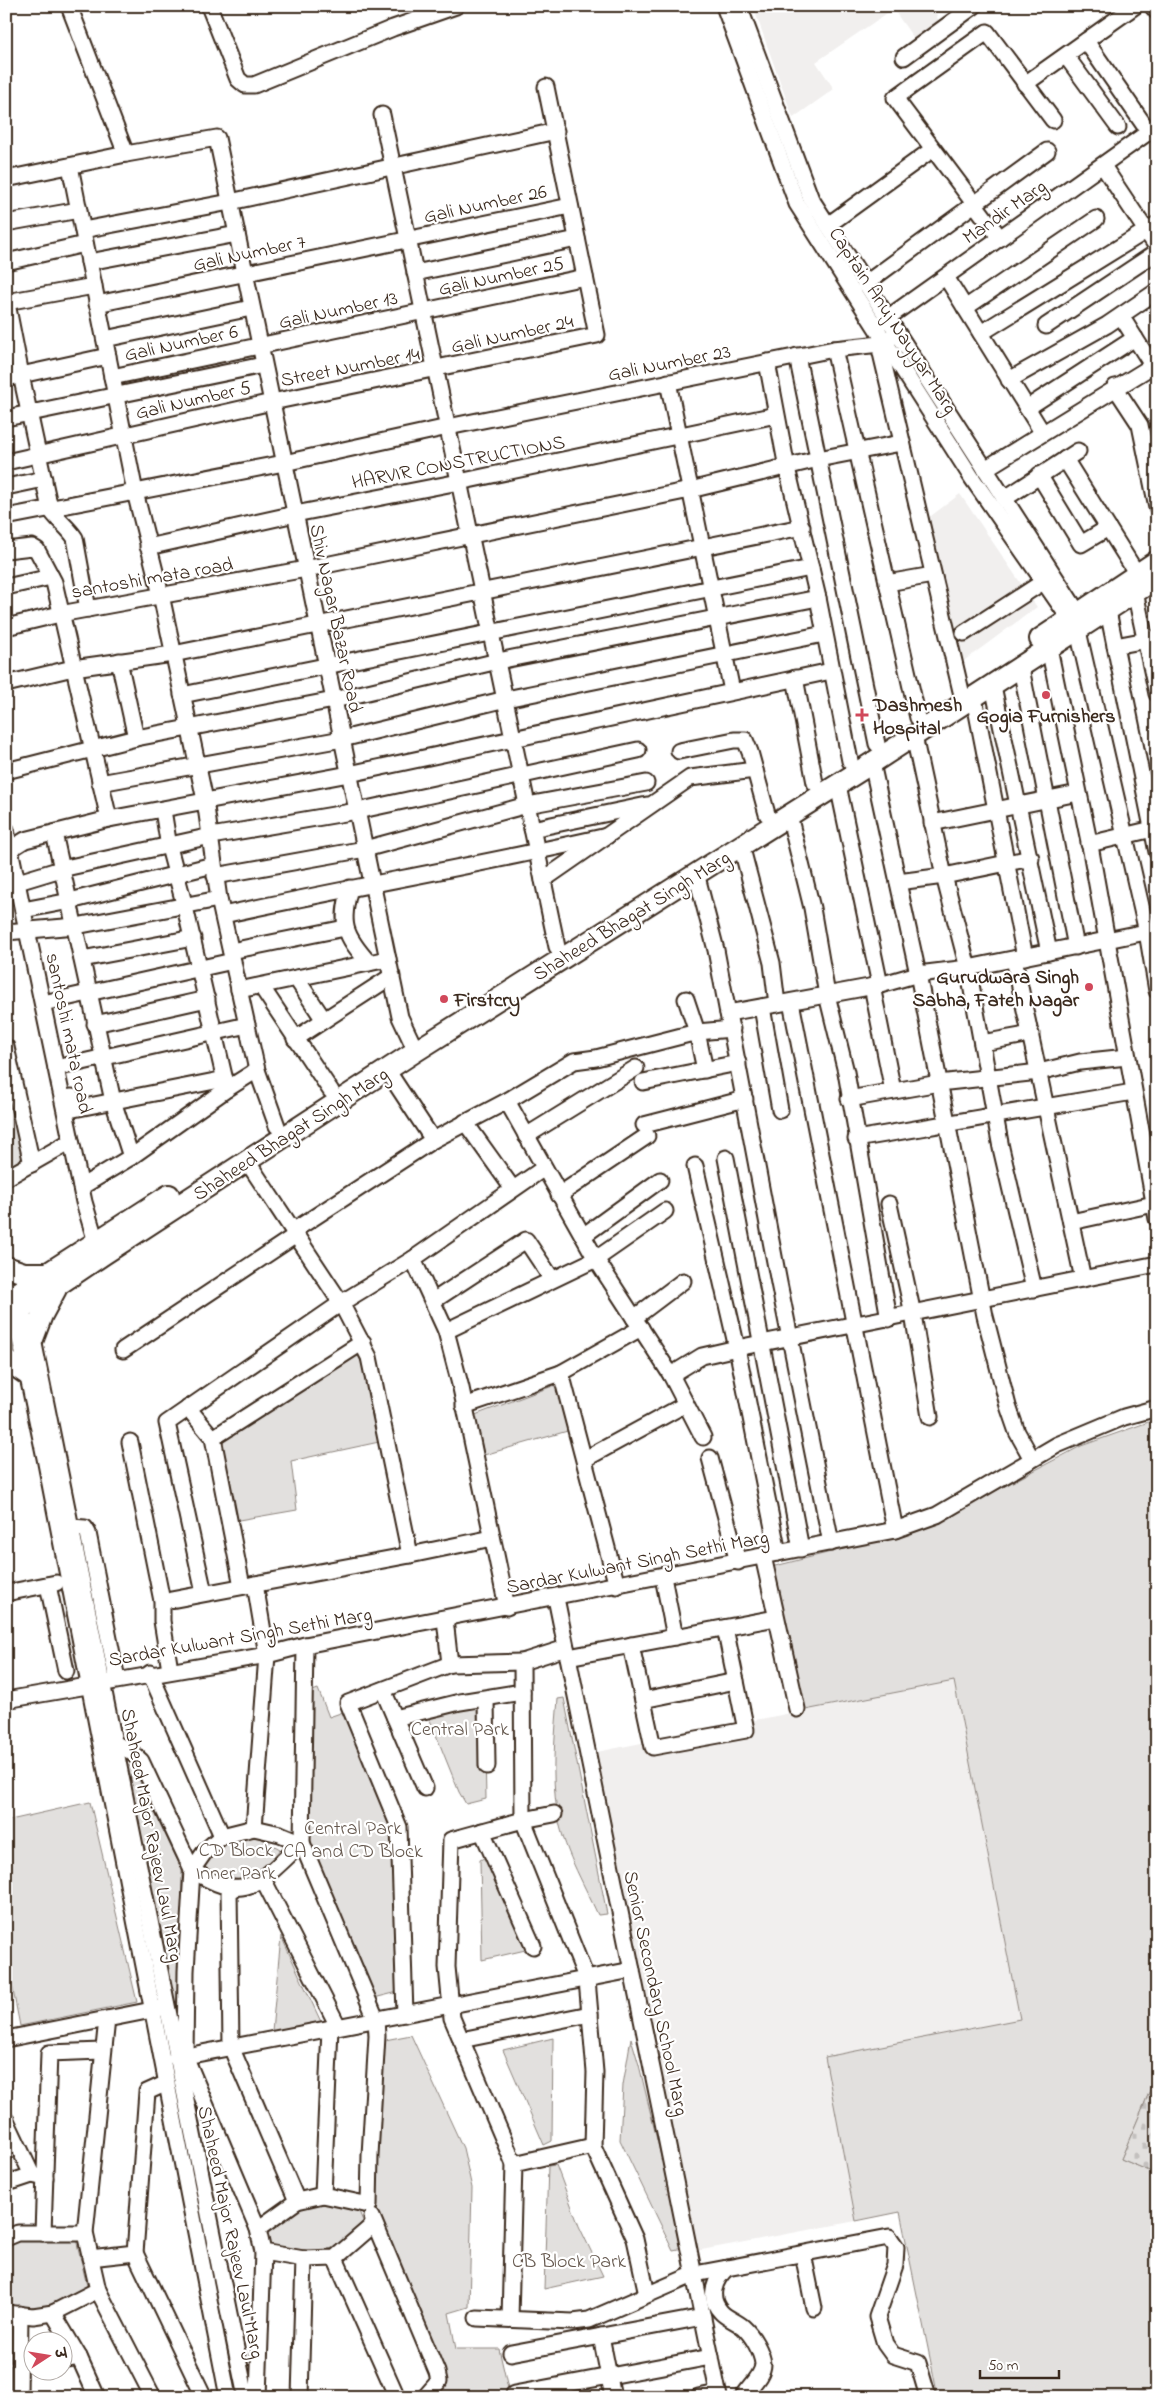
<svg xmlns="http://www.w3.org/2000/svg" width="1163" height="2403" font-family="'Indie Flower','Playpen Sans Deva',sans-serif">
<defs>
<pattern id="cemetery-stones" width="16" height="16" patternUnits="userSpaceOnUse" patternTransform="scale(1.25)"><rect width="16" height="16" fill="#e2e0de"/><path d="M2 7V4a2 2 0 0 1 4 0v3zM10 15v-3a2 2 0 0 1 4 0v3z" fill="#c3c0be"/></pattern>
</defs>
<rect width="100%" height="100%" fill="#fff"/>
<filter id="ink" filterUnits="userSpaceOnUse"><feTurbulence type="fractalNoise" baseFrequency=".02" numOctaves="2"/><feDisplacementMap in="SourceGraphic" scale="10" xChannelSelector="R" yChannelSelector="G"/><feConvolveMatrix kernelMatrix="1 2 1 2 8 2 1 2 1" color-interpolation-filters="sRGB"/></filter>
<g filter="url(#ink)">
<g fill="#f1efee">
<polygon points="753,6 934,6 939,23 915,40 893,9 816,62 834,89 793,118"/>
<polygon points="960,494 1037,607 946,674 919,525"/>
<polygon points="954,1680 1020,2019 826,2057 856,2221 696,2251 597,1752"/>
</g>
<g fill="#e2e0de" stroke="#8e857e">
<polygon points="6,1075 25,1156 6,1169"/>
<polygon points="356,1352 366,1371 379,1442 291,1461 297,1510 233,1521 213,1440"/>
<polygon points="558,1384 571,1430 484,1455 475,1415"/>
<polygon points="1157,1419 1157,2074 1121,2159 1157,2174 1157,2389 1112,2397 938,2397 900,2212 856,2221 825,2057 1020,2019 954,1681 795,1712 767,1568 923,1529 1081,1446"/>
<polygon points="318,1689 329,1717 349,1710 402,1825 402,1991 370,1999 300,1843 307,1693"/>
<path d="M 564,1698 L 607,1914 L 598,1915 C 583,1882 562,1847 557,1811 C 551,1774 555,1736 558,1699 Z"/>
<polygon points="484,1701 486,1799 466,1804 459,1792 428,1715"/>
<polygon points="125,1763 134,1769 182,1870 181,2003 173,2001"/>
<polygon points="90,1802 137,2002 20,2026 6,1954 6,1821"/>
<path d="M 255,1835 L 280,1849 L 259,1877 L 231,1884 L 203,1868 C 221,1839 222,1841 255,1835 Z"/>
<polygon points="488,1856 534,1948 482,1960 480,1860"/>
<polygon points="281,1936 322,2024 272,2031"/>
<polygon points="411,2035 463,2148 472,2188 469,2307 449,2313 456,2349 499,2349 510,2397 434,2397 444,2375 378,2220 375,2199 385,2040"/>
<polygon points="553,2038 552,2141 544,2145 503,2050"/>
<polygon points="631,2038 639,2065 683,2248 673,2250 620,2140 623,2085"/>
<polygon points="556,2165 579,2226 603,2276 544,2289 548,2166"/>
<path d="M 317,2203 L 358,2209 L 363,2221 L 356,2231 L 333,2248 L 287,2257 L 272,2250 L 263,2237 C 274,2215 294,2209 317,2203 Z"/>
<polygon points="20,2238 76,2239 88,2290 52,2308 32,2313 6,2308 6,2244"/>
</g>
<polygon fill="url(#cemetery-stones)" stroke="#8e857e" points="1157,2074 1157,2174 1121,2159"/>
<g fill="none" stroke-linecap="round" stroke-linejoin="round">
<g stroke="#3b2a1e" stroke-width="19">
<g id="minor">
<polyline points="69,6 126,154"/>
<polyline points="209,6 238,79 245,85 254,85 393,28 456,6"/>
<polyline points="724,6 797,204 972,478 1078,631 1147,932 1157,991"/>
<polyline points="739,6 811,199 1084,622"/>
<polyline points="1152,6 1157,12"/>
<polyline points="1086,41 1149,132"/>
<polyline points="1066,56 1118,127"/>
<polyline points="904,57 974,6"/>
<polyline points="1025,84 1135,6"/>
<polyline points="382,115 557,947"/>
<polyline points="70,166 135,492 161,595 205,800 219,899 257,1070 277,1126"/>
<polyline points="1103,166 1157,247"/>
<polyline points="6,179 126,154 217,138 400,1017 416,1051"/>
<polyline points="6,223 79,210"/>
<polyline points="828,225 933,149"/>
<polyline points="83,230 230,202 556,131"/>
<polyline points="1000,238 895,98 987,32 1053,120"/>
<polyline points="6,262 85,244"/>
<polyline points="89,262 237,234"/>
<polyline points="415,273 577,239"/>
<polyline points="946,277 1042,432"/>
<polyline points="865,284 1047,151"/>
<polyline points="6,298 21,375 108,356"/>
<polyline points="6,302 94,286"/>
<polyline points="97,304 570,206"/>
<polyline points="965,308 1096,219"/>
<polyline points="1121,316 1152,365"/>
<polyline points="879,324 1157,126"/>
<polyline points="1046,326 1157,252"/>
<polyline points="981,333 1157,224"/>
<polyline points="105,339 251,308"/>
<polyline points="834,349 918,718"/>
<polyline points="881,353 961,691"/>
<polyline points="797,356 877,744"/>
<polyline points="767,362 787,468 818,598 850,761"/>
<polyline points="112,377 585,277"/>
<path d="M 6,378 L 21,375 L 50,509 C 57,520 68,527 75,538 L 88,609"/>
<polyline points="1009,380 1107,325 1157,291"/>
<polyline points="668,382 732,691"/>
<polyline points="1115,387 1140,425 1157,507"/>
<polyline points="1027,408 1135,338"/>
<polyline points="6,418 263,365"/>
<polyline points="1065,459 1137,574"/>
<polyline points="6,462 272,402 597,335 546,87"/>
<polyline points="985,469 1157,363"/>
<polyline points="1039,475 1081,544 1108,528"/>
<polyline points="6,487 44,479"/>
<polyline points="1004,499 1078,451"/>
<polyline points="6,517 284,463 448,427 834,349 880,344 897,334"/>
<polyline points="148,547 295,514 459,482 776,415"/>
<polyline points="6,550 32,547 37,550 54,582 109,819 349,774 831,671"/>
<polyline points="887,583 933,575"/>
<polyline points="6,587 51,577"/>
<polyline points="1135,592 1157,694"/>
<polyline points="1108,611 1157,852"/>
<polyline points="6,627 60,614 306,569 690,490 818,459 901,443"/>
<polyline points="964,633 1043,582"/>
<polyline points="1115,646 1157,638"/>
<polyline points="1049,648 1091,851 1157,1219"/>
<polyline points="119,661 136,738"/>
<polyline points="1021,668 1076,947"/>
<polyline points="795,678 815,783"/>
<polyline points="6,684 73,668 173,654 802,527"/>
<polyline points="993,686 1049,952"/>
<polyline points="182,695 811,568"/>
<polyline points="974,698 1025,957"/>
<polyline points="914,736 944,876 968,968 1001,1148 1034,1289"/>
<polyline points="679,751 734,740 745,740 750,752 767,814"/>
<polyline points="872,763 918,974 985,1316 1008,1406 1017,1432 1032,1459"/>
<polyline points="6,771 136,738 334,700 498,661 818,598"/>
<polyline points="100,783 342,739 506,699 824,634"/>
<polyline points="838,785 880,985"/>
<polyline points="163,810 169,847 185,907 227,1089 257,1070"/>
<polyline points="789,815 812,908 827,995 846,1072 889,1319"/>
<polyline points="932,823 1078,793"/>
<polyline points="532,829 647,805"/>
<polyline points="6,830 84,1202 96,1242"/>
<polyline points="54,833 113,1101 131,1157"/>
<polyline points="1089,844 1157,828"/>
<polyline points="741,845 772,963 777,1004"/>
<polyline points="6,852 25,840 109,819"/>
<polyline points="696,873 716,950 779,1283 831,1543"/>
<polyline points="215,876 365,849 527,805 646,783"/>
<polyline points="543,880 690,778 755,770"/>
<polyline points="18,882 61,869 211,836 357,811 638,750"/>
<polyline points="898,882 944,876 1031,858"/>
<path d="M 350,888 C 340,924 344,935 369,963"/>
<polyline points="23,910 70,901 213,865"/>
<path d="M 223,915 C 351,887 480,865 607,836"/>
<polyline points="6,932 76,926 219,899"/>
<polyline points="231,951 345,928"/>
<polyline points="82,959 193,938"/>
<polyline points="1014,959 1083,1279"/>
<polyline points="296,978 324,1020"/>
<polyline points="261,986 331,1091"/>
<polyline points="872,986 893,1091"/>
<polyline points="239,990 388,959"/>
<polyline points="686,999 697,1032 705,1070"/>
<polyline points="791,1002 895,1530"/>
<polyline points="43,1003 233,961"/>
<polyline points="762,1007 780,1110"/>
<polyline points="728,1013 880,985 918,974 968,968 1156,930"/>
<polyline points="95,1024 207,999"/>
<polyline points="295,1039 392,976"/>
<polyline points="982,1043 1031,1034"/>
<polyline points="6,1047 32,1164"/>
<polyline points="56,1068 247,1025"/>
<polyline points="387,1070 433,1140"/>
<polyline points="643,1082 738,1063"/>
<polyline points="65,1098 72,1097 74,1109 225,1079"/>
<polyline points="849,1099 939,1083 1039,1072 1080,1062 1127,1057"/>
<polyline points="507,1101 596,1259 671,1375 703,1437"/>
<polyline points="465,1122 513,1189"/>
<polyline points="644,1125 745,1099"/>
<polyline points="526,1136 636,1068"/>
<polyline points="856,1139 1133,1092"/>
<polyline points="726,1158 801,1549"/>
<polyline points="247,1161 341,1303 369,1357 410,1555 492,1538"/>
<polyline points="695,1166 737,1348 778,1553"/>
<polyline points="6,1178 71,1141"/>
<polyline points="81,1187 131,1157 227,1089"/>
<polyline points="559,1195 647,1136"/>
<polyline points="889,1204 913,1314 930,1417"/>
<polyline points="1071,1222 1154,1204"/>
<polyline points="293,1231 433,1140 507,1101 574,1061 596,1058 697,1032 732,1029"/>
<polyline points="583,1236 660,1180"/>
<polyline points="413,1259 544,1168"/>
<path d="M 6,1286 C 13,1305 28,1320 33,1339 C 105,1692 173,2045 246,2397"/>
<polyline points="433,1301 526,1240 552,1279"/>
<polyline points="6,1311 20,1339 45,1458 228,2397"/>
<polyline points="634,1318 683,1281"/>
<polyline points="446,1331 596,1259 665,1211"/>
<polyline points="123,1350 296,1235"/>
<polyline points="561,1373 617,1586"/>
<polyline points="671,1375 702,1356 737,1348 1157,1264"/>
<polyline points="464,1406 561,1373 641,1328"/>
<polyline points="188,1408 213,1438 242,1586"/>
<polyline points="213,1438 363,1342"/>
<polyline points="130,1442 162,1601 162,1621 170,1670"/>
<polyline points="710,1458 738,1562"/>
<polyline points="585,1459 686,1404"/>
<polyline points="71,1527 85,1528 88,1533 117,1679"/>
<polyline points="763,1556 797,1709"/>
<polyline points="663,1577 675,1637"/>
<polyline points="48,1585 66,1671"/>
<polyline points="6,1593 56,1583"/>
<polyline points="204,1593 167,1423 341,1303 413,1259 446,1331 461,1388 507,1607"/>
<polyline points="556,1598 719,2397"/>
<polyline points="171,1600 410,1555"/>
<polyline points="445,1619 450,1664 522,1662"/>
<polyline points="305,1645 302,1843 376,2019 377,2036 370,2155 369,2205 323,2195 330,2028"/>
<polyline points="631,1645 653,1747 746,1730 725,1628"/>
<polyline points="566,1648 522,1662 523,1820 587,1980 595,2072 593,2146 635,2239 647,2294"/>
<polyline points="568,1657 776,1618"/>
<polyline points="150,1673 222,1836"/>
<polyline points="383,1690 425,1788"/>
<polyline points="486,1699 487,1766"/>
<polyline points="6,1700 267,1655 305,1645 895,1530 937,1515 1057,1445 1124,1417 1157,1408"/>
<polyline points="643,1700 736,1681"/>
<polyline points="395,1718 460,1702 522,1692"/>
<polyline points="116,1744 130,1751 141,1761 192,1870 186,1971 185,2056 258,2229 263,2252 304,2259 335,2258 373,2225"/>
<path d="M 254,1828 L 280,1834 L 302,1843 C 260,1881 248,1906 192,1870 L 206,1850 L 222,1836 Z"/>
<polyline points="254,1828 267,1655 255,1584"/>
<polyline points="482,1831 533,1946"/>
<polyline points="263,1879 338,2026"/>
<polyline points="229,1889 231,2047 297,2201"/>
<polyline points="405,2014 399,1827 348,1703 450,1664"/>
<polyline points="6,2039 162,2008"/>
<polyline points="461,2040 590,2014"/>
<polyline points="176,2058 632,1970"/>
<polyline points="6,2120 32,2175 45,2178"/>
<polyline points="514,2164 593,2146"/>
<polyline points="14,2181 32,2175"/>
<polyline points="372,2217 437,2372 439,2381 425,2397"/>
<polyline points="258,2229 297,2201 323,2195"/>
<polyline points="43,2233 49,2053 102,2051"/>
<polyline points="85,2233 107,2019"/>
<polyline points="6,2238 18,2233 85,2233 98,2290 53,2313 33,2316 6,2313"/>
<polyline points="135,2253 204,2397"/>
<polyline points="803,2254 814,2308"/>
<polyline points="90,2258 135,2253 147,2092 167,2083"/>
<polyline points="335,2258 397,2397"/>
<polyline points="98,2290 153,2397"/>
<polyline points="53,2313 79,2357 97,2397"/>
<polyline points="477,2318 573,2322 589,2320 695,2274 727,2268"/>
<polyline points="510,2319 514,2164 452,2018 447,1967 451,1840 523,1820 554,1814"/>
<polyline points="601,2336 613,2397"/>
<polyline points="511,2353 703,2317"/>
<polyline points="62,2360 79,2357"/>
<polyline points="514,2394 711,2357"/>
<polyline points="19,2397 20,2314"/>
<polyline points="258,2397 263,2252"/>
<polyline points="300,2397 304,2259"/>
<polyline points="698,2397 718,2393"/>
<path d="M 743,2397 C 749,2387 763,2376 763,2364 C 762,2352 752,2335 743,2327 C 736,2321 726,2318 721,2312 C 707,2297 715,2279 727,2268 L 889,2237 L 896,2247 L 895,2265 L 877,2317 L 885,2344 L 893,2355 L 918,2363 L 928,2397"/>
</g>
</g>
<g stroke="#3b2a1e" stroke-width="24">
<g id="major">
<polyline points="1040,639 1157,561"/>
<polyline points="6,1267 24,1273 48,1273"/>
<polyline points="6,1300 169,1195"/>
<polyline points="6,1320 104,1254 416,1051 872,763 1157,578"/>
<polyline points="33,1339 42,1315 56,1289"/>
<polyline points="6,1360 28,1375"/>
</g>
</g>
<use href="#minor" stroke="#fff" stroke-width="15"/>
<use href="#major" stroke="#fff" stroke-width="20"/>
</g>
</g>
<g fill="#d1495b" stroke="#fff" stroke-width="2">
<circle cx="1046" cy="695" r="5"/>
<path d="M859.5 707.5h5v5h5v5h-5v5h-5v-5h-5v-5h5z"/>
<circle cx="1089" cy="987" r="5"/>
<circle cx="444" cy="999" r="5"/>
</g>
<g text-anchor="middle" stroke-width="4.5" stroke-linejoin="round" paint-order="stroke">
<g font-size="20" fill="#3b2a1e" stroke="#fff">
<text transform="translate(485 203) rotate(-12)" y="7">Gali Number 26</text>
<text transform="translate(1004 211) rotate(-35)" y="7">Mandir Marg</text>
<text transform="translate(249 252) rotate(-12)" y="7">Gali Number 7</text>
<text transform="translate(501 275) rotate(-12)" y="7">Gali Number 25</text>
<text transform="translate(338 309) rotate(-12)" y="7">Gali Number 13</text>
<text transform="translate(894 320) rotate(57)" y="7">Captain Anuj Nayyar Marg</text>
<text transform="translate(512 333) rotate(-12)" y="7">Gali Number 24</text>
<text transform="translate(181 342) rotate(-12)" y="7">Gali Number 6</text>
<text transform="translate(669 362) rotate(-11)" y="7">Gali Number 23</text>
<text transform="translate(350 366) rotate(-11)" y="7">Street Number 14</text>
<text transform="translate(193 399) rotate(-13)" y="7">Gali Number 5</text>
<text transform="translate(458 461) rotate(-11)" y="7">HARVIR CONSTRUCTIONS</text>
<text transform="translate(152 577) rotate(-10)" y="7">santoshi mata road</text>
<text transform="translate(337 618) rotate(78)" y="7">Shiv Nagar Bazar Road</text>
<text transform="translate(631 915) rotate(-32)" y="7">Shaheed Bhagat Singh Marg</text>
<text transform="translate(70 1033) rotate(78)" y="7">santoshi mata road</text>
<text transform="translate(290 1133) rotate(-33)" y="7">Shaheed Bhagat Singh Marg</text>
<text transform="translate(637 1561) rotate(-11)" y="7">Sardar Kulwant Singh Sethi Marg</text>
<text transform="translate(240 1636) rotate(-10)" y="7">Sardar Kulwant Singh Sethi Marg</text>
<text transform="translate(153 1835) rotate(79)" y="7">Shaheed Major Rajeev Laul Marg</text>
<text transform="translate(657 1993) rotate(78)" y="7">Senior Secondary School Marg</text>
<text transform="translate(232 2232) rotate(78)" y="7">Shaheed Major Rajeev Laul Marg</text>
</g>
<g font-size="20" font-weight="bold" fill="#3b2a1e" stroke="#fff" text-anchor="start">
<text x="873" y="711">Dashmesh<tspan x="873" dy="23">Hospital</tspan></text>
<text x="1046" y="722" text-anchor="middle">Gogia Furnishers</text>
<text x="1079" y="983" text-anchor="end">Gurudwara Singh<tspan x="1079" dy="23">Sabha, Fateh Nagar</tspan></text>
<text x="454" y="1006">Firstcry</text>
</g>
<g font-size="20" fill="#65584e" stroke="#fff">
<text x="460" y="1735">Central Park</text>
<text x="353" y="1834">Central Park<tspan x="353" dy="23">CA and CD Block</tspan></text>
<text x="236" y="1856">CD Block<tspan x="236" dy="23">Inner Park</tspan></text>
<text x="569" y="2267">CB Block Park</text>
</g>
</g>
<rect width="1163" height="2403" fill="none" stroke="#fff" stroke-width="25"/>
<rect x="12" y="12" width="1138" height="2378" fill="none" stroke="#3b2a1e" stroke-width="2" filter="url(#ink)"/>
<g transform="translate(48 2356) rotate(78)"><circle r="24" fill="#ffffff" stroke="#b1aaa5"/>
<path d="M0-4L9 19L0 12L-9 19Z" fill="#d1495b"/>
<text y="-8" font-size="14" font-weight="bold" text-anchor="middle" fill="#3b2a1e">उ</text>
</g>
<path d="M980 2370v8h79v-8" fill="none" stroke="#3b2a1e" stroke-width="2.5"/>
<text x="988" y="2370" font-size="15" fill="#3b2a1e" stroke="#ffffff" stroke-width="4" paint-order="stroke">50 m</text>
</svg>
